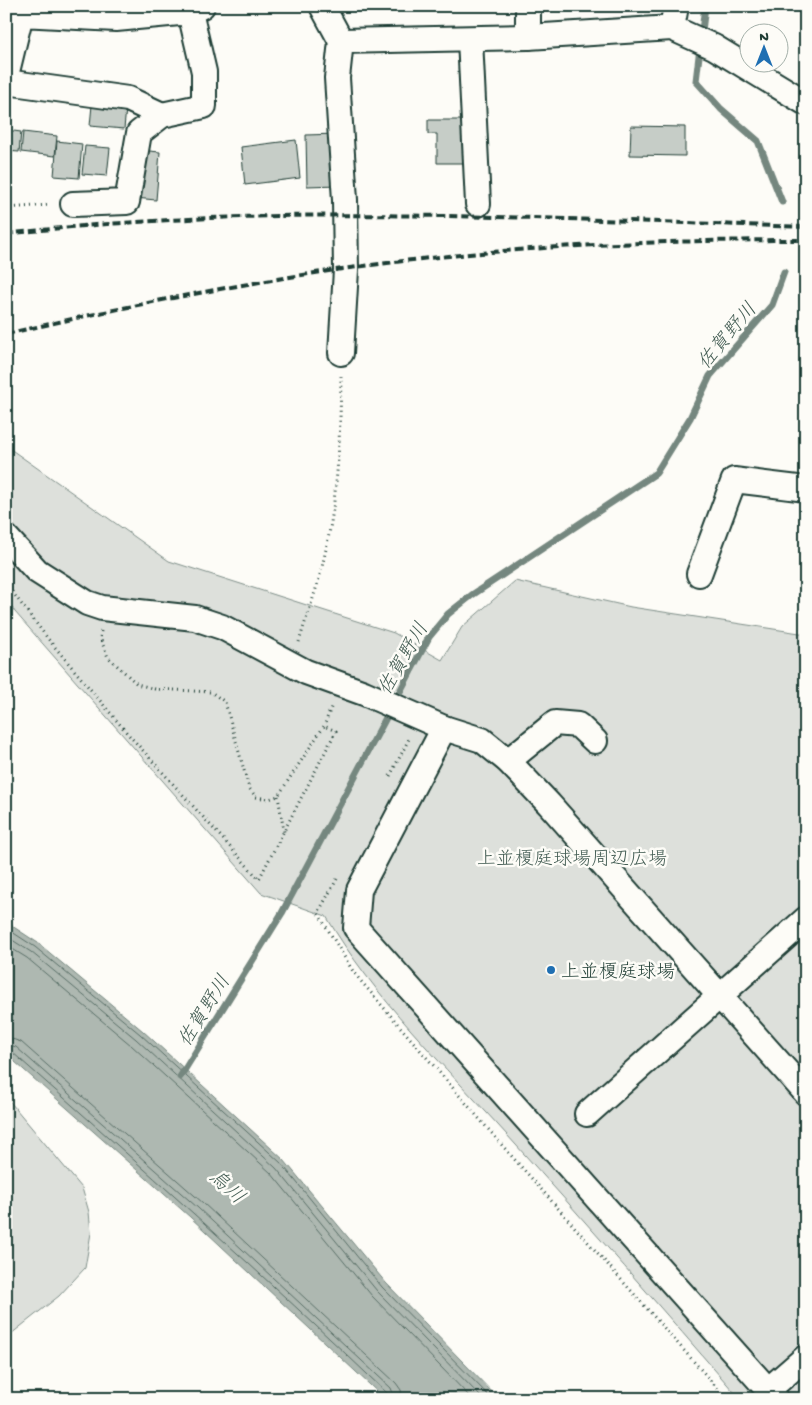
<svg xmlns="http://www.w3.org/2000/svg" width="812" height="1405" font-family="'Gochi Hand','Klee One',sans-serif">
<rect width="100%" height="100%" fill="#fdfcf7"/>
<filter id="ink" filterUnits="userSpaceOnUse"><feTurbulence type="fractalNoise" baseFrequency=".02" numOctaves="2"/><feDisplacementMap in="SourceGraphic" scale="10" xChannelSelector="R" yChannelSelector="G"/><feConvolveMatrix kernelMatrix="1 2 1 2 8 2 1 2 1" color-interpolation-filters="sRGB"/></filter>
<g filter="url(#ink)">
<g fill="#dde0db" stroke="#7e8e88">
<path d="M 6,446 L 169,561 L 394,633 L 442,660 L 462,627 L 515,581 L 631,607 L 806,634 L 806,1399 L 740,1399 C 663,1310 586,1222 507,1135 C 444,1065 374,998 326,916 L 261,893 L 15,612 L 6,598 Z"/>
<polygon points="6,1097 82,1188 89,1212 91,1233 85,1268 59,1296 6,1338"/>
</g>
<polygon fill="#aeb8b1" stroke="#75877f" points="6,922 38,943 143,1031 284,1160 386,1283 499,1399 385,1399 190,1217 6,1054"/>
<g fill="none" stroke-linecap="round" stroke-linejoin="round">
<g stroke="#586e66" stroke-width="1">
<polyline points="6,928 35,947 140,1034 281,1163 382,1287 492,1399"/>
<polyline points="6,936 31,952 136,1039 276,1168 377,1291 483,1399"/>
<polyline points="6,945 27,958 131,1045 271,1173 372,1296 472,1399"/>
<polyline points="6,1037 21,1042 203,1203 396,1383 401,1390 402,1399"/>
<polyline points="6,1044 16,1047 198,1208 391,1388 395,1399"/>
<path d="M 6,1051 L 12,1052 C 139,1164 265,1276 387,1393 L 388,1399"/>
</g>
<g stroke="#75877f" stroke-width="7">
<polyline points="705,6 696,81 721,109 758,141 782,202"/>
<polyline points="180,1077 282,913 429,637 448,614 472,595 656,473 690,418 710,376 772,305 784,272"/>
</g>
</g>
<g fill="#c6cdc7" stroke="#1f3d34">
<polygon points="92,105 126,108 124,129 90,126"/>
<polygon points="428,120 471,120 471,163 437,163 437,134 428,134"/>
<polygon points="631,126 685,127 685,156 630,155"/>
<polygon points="6,130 21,132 19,152 6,151"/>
<polygon points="23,132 57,136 55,156 21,152"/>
<polygon points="337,134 338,185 307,186 306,135"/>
<polygon points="296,140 300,178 245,185 241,147"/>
<polygon points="57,141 82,144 79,178 54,176"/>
<polygon points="85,146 110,148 107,176 82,174"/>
<polygon points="139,150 160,152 156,200 135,198"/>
<polygon points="6,173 11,174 9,200 6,199"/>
</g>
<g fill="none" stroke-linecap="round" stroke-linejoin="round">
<g stroke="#1f3d34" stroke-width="28">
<g id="minor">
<polyline points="322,6 341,41 528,37 672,28"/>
<polyline points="528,6 528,37"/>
<polyline points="676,6 672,28 714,47 806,103"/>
<polyline points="470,39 478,204"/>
<polyline points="341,41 337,78 345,200 346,270 341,353"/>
<polyline points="6,76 21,14 116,19 190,12 202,6"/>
<polyline points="6,82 128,99 162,115"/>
<polyline points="73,204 127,202 139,133 162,115 204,106 204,72 190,12"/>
<polyline points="6,537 37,571 87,603 102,608 195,618 222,627 306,672 364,693 444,728 482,740 508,761 549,804 806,1093"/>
<polyline points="699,574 734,480 806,489"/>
<polyline points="444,728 359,890 356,928 776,1399"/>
<polyline points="508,761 555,723 578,725 595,741"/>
<polyline points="587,1114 806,919"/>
<polyline points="768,1390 806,1357"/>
</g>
</g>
<g stroke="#1f3d34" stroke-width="3" stroke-dasharray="1 4" stroke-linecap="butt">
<polyline points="6,208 50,205"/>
<polyline points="6,584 49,640 128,734 259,879 336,731 324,726"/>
<polyline points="101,631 100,638 108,657 137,684 155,689 211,692 225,702 249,788 256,797 269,799 278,796 324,726 332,705"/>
<path d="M 299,642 C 307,615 318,587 324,558 C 338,498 340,437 341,376"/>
<polyline points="390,776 410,737"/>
<polyline points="278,796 284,832"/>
<polyline points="337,879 318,913 354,973 501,1144 727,1399"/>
</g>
<use href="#minor" stroke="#fdfcf7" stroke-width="24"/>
<g stroke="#1f3d34" stroke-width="4" stroke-dasharray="8 4" stroke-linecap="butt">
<path d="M 6,234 C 271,202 540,219 806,227"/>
<path d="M 6,334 C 152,300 300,271 449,256 C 568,244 687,240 806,240"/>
</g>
</g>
</g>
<circle fill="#1f6fb2" stroke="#fdfcf7" stroke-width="2" cx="551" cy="970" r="5"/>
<g text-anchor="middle" stroke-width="5" stroke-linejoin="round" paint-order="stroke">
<g font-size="19" fill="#455e55" stroke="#fdfcf7">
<text x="572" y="864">上並榎庭球場周辺広場</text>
</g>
<g font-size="19" fill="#1f3d34" stroke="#fdfcf7" text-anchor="start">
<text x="561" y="977">上並榎庭球場</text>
</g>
<g font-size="20" font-style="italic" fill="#435c53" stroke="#fdfcf7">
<text transform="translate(726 335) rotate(-50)" y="7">佐賀野川</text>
<text transform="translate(402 658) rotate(-60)" y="7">佐賀野川</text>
<text transform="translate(203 1010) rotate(-58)" y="7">佐賀野川</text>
<text transform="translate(228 1186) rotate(43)" y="7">烏川</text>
</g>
</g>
<rect width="812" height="1405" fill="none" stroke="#fdfcf7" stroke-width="25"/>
<rect x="12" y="12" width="787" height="1380" fill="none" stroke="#1f3d34" stroke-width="2" filter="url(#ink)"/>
<g transform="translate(764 48)"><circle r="24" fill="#fdfcf7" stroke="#a4b0a9"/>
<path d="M0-4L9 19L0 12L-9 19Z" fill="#1f6fb2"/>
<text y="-8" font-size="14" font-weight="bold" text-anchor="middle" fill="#1f3d34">N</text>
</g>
</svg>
